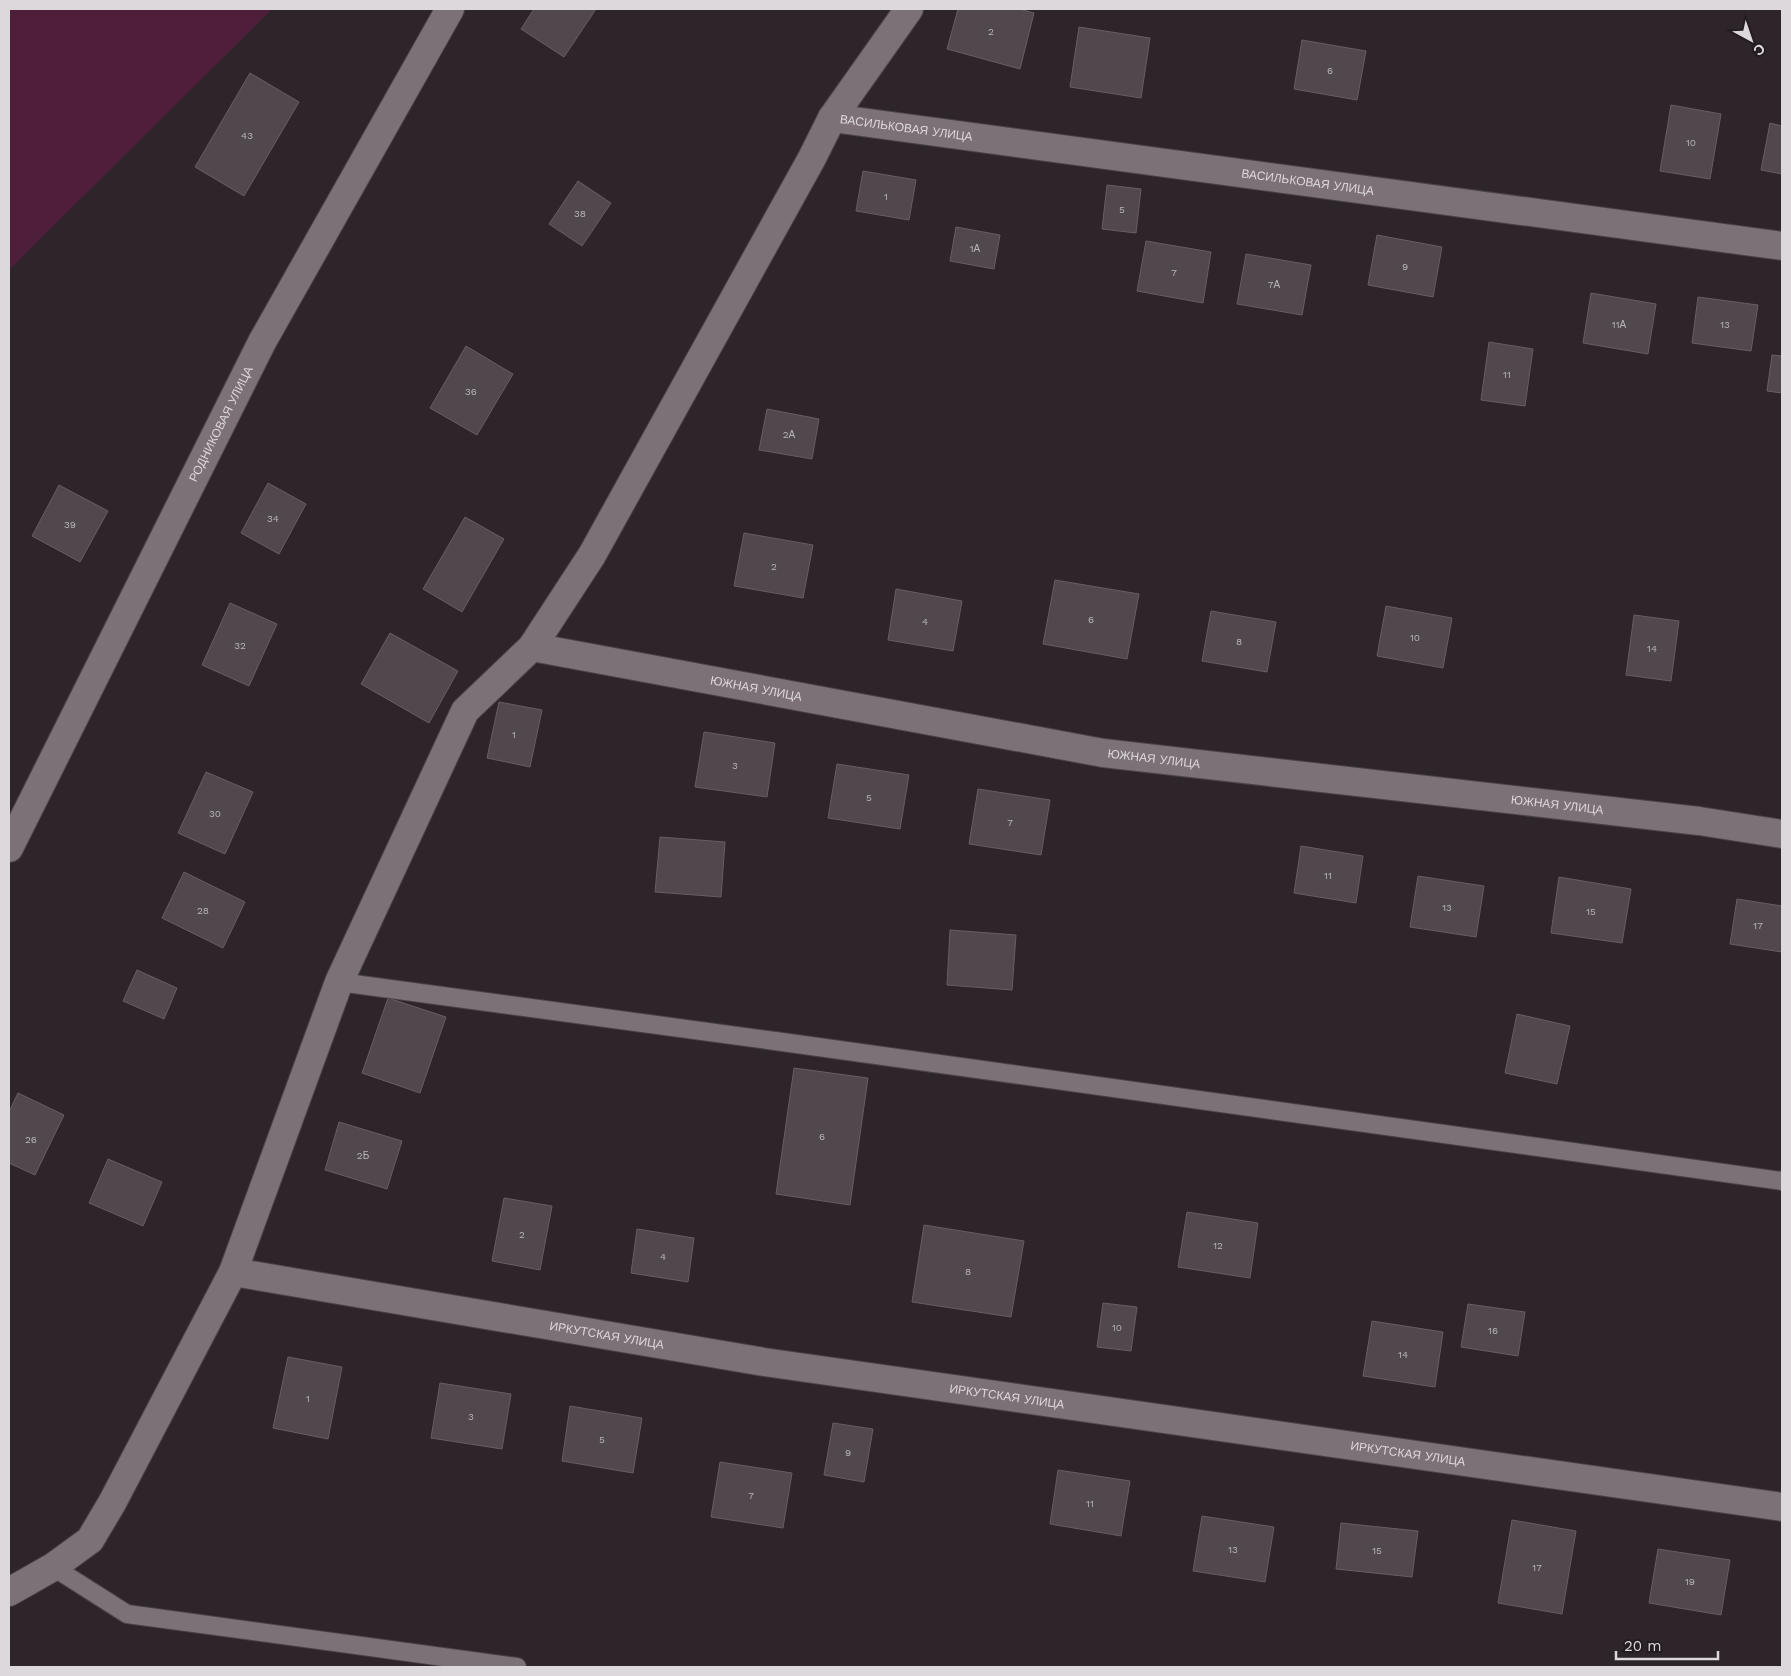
<svg xmlns="http://www.w3.org/2000/svg" width="1791" height="1676" font-family="'Work Sans',sans-serif">
<rect width="100%" height="100%" fill="#2e252a"/>
<polygon fill="#4f1e3b" points="9,9 272,9 9,270"/>
<g fill="#51484d" stroke="#675d62">
<polygon points="534,9 596,9 564,57 521,29"/>
<polygon points="958,9 1019,9 1034,13 1020,69 947,49"/>
<polygon points="1079,27 1150,38 1141,98 1070,87"/>
<polygon points="1302,40 1366,51 1357,100 1294,89"/>
<polygon points="250,73 299,102 244,196 195,167"/>
<polygon points="1671,105 1721,114 1710,179 1660,171"/>
<polygon points="1770,123 1782,126 1782,174 1761,170"/>
<polygon points="863,171 916,180 909,220 856,211"/>
<polygon points="578,181 611,203 582,246 549,224"/>
<polygon points="1107,185 1141,189 1136,233 1102,229"/>
<polygon points="956,227 1000,235 994,269 950,261"/>
<polygon points="1377,235 1442,247 1433,297 1368,285"/>
<polygon points="1146,241 1211,252 1203,303 1137,291"/>
<polygon points="1246,254 1311,265 1302,315 1237,304"/>
<polygon points="1591,293 1656,304 1648,354 1583,343"/>
<polygon points="1698,297 1758,305 1751,351 1692,343"/>
<polygon points="1489,342 1533,349 1525,406 1481,400"/>
<polygon points="466,346 513,374 477,435 430,408"/>
<polygon points="1772,355 1782,356 1782,393 1767,391"/>
<polygon points="767,409 819,419 812,459 759,450"/>
<polygon points="268,483 306,504 279,554 241,533"/>
<polygon points="59,485 108,511 80,562 32,536"/>
<polygon points="465,517 504,539 462,612 423,589"/>
<polygon points="744,533 813,545 803,598 734,586"/>
<polygon points="1055,580 1139,594 1127,659 1043,644"/>
<polygon points="896,589 962,601 953,651 888,640"/>
<polygon points="230,603 277,624 249,686 202,665"/>
<polygon points="1386,606 1452,618 1443,668 1377,656"/>
<polygon points="1211,611 1276,622 1267,672 1202,661"/>
<polygon points="1634,615 1679,621 1671,681 1626,675"/>
<polygon points="390,633 458,671 429,723 361,684"/>
<polygon points="499,702 542,710 530,767 487,758"/>
<polygon points="704,732 775,743 767,797 695,787"/>
<polygon points="837,764 909,775 900,829 828,818"/>
<polygon points="206,772 253,792 225,854 178,833"/>
<polygon points="978,789 1050,800 1041,855 969,844"/>
<polygon points="660,837 725,842 721,897 655,892"/>
<polygon points="1301,846 1363,856 1356,903 1294,893"/>
<polygon points="184,872 245,902 223,948 162,918"/>
<polygon points="1418,876 1484,886 1476,937 1410,927"/>
<polygon points="1559,877 1631,889 1622,943 1551,933"/>
<polygon points="1737,899 1782,906 1782,952 1730,944"/>
<polygon points="950,930 1016,935 1012,990 947,985"/>
<polygon points="137,970 177,988 164,1019 123,1001"/>
<polygon points="388,998 446,1017 420,1093 362,1073"/>
<polygon points="1517,1014 1570,1026 1557,1084 1505,1073"/>
<polygon points="794,1068 868,1078 850,1205 776,1194"/>
<polygon points="18,1093 64,1115 35,1175 9,1163 9,1112"/>
<polygon points="339,1122 402,1141 387,1189 325,1170"/>
<polygon points="108,1159 162,1182 143,1226 89,1203"/>
<polygon points="504,1198 552,1206 540,1270 492,1261"/>
<polygon points="1187,1212 1258,1223 1250,1278 1178,1267"/>
<polygon points="924,1225 1024,1241 1011,1317 912,1302"/>
<polygon points="637,1229 694,1238 688,1282 631,1273"/>
<polygon points="1103,1303 1137,1307 1131,1351 1097,1347"/>
<polygon points="1468,1304 1525,1312 1518,1356 1461,1347"/>
<polygon points="1372,1321 1443,1332 1435,1387 1363,1376"/>
<polygon points="288,1357 342,1367 328,1439 273,1428"/>
<polygon points="440,1383 511,1394 502,1449 431,1438"/>
<polygon points="570,1406 642,1418 633,1473 562,1461"/>
<polygon points="833,1423 873,1429 864,1482 824,1475"/>
<polygon points="720,1462 792,1473 783,1528 711,1517"/>
<polygon points="1058,1470 1130,1481 1121,1536 1050,1524"/>
<polygon points="1202,1516 1274,1527 1265,1582 1193,1571"/>
<polygon points="1512,1520 1576,1531 1562,1614 1498,1603"/>
<polygon points="1341,1523 1418,1531 1412,1577 1336,1569"/>
<polygon points="1658,1549 1730,1560 1721,1615 1649,1603"/>
</g>
<g fill="none" stroke-linecap="round" stroke-linejoin="round">
<g stroke="#4a4346" stroke-width="20">
<g id="lane">
<polyline points="339,982 775,1041 1782,1181"/>
<polyline points="53,1567 127,1614 517,1667"/>
</g>
</g>
<g stroke="#4a4346" stroke-width="30">
<g id="street">
<path id="s1" d="M 832,118 L 1782,246"/>
<path id="s2" d="M 532,647 L 1103,753 L 1699,821 L 1782,834"/>
<path id="s3" d="M 9,848 L 262,342 L 450,9"/>
<path id="s4" d="M 233,1272 L 764,1362 L 1782,1507"/>
<polyline points="9,1592 53,1567 90,1540 112,1503 233,1272 339,982 465,711 532,647 592,555 812,158 832,118 909,9"/>
</g>
</g>
<use href="#lane" stroke="#7b7176" stroke-width="18"/>
<use href="#street" stroke="#7b7176" stroke-width="28"/>
</g>
<g text-anchor="middle" stroke-width="5" stroke-linejoin="round" paint-order="stroke">
<g font-size="10" fill="#bab4b8">
<text x="991" y="35">2</text>
<text x="1330" y="74">6</text>
<text x="247" y="139">43</text>
<text x="1691" y="146">10</text>
<text x="886" y="200">1</text>
<text x="1122" y="213">5</text>
<text x="580" y="217">38</text>
<text x="975" y="252">1А</text>
<text x="1405" y="270">9</text>
<text x="1174" y="276">7</text>
<text x="1274" y="288">7А</text>
<text x="1619" y="328">11А</text>
<text x="1725" y="328">13</text>
<text x="1507" y="378">11</text>
<text x="471" y="395">36</text>
<text x="789" y="438">2А</text>
<text x="273" y="522">34</text>
<text x="70" y="528">39</text>
<text x="774" y="570">2</text>
<text x="1091" y="623">6</text>
<text x="925" y="625">4</text>
<text x="1415" y="641">10</text>
<text x="1239" y="645">8</text>
<text x="240" y="649">32</text>
<text x="1652" y="652">14</text>
<text x="514" y="738">1</text>
<text x="735" y="769">3</text>
<text x="869" y="801">5</text>
<text x="215" y="817">30</text>
<text x="1010" y="826">7</text>
<text x="1328" y="879">11</text>
<text x="1447" y="911">13</text>
<text x="203" y="914">28</text>
<text x="1591" y="915">15</text>
<text x="1758" y="929">17</text>
<text x="822" y="1140">6</text>
<text x="31" y="1143">26</text>
<text x="363" y="1159">2Б</text>
<text x="522" y="1238">2</text>
<text x="1218" y="1249">12</text>
<text x="663" y="1260">4</text>
<text x="968" y="1275">8</text>
<text x="1117" y="1331">10</text>
<text x="1493" y="1334">16</text>
<text x="1403" y="1358">14</text>
<text x="308" y="1402">1</text>
<text x="471" y="1420">3</text>
<text x="602" y="1443">5</text>
<text x="848" y="1456">9</text>
<text x="751" y="1499">7</text>
<text x="1090" y="1507">11</text>
<text x="1233" y="1553">13</text>
<text x="1377" y="1554">15</text>
<text x="1537" y="1571">17</text>
<text x="1690" y="1585">19</text>
</g>
<g font-size="12" fill="#ddd8db" stroke="#241c20">
<text dy="4" stroke="none"><textPath href="#s1" startOffset="75">ВАСИЛЬКОВАЯ УЛИЦА</textPath></text>
<text dy="4" stroke="none"><textPath href="#s1" startOffset="480">ВАСИЛЬКОВАЯ УЛИЦА</textPath></text>
<text dy="4" stroke="none"><textPath href="#s3" startOffset="474">РОДНИКОВАЯ УЛИЦА</textPath></text>
<text dy="4" stroke="none"><textPath href="#s2" startOffset="228">ЮЖНАЯ УЛИЦА</textPath></text>
<text dy="4" stroke="none"><textPath href="#s2" startOffset="632">ЮЖНАЯ УЛИЦА</textPath></text>
<text dy="4" stroke="none"><textPath href="#s2" startOffset="1038">ЮЖНАЯ УЛИЦА</textPath></text>
<text dy="4" stroke="none"><textPath href="#s4" startOffset="379">ИРКУТСКАЯ УЛИЦА</textPath></text>
<text dy="4" stroke="none"><textPath href="#s4" startOffset="784">ИРКУТСКАЯ УЛИЦА</textPath></text>
<text dy="4" stroke="none"><textPath href="#s4" startOffset="1189">ИРКУТСКАЯ УЛИЦА</textPath></text>
</g>
</g>
<rect width="1791" height="1676" fill="none" stroke="#ddd8db" stroke-width="20"/>
<g transform="translate(1751 40) rotate(140)" stroke="#241c20" stroke-width="4" paint-order="stroke">
<path d="M0-4L9 19L0 12L-9 19Z" fill="#ddd8db"/>
<text y="-8" font-size="14" font-weight="bold" text-anchor="middle" fill="#ddd8db">С</text>
</g>
<path d="M1616 1651v8h102v-8" fill="none" stroke="#ddd8db" stroke-width="2.5"/>
<text x="1624" y="1651" font-size="15" fill="#ddd8db" stroke="#241c20" stroke-width="4" paint-order="stroke">20 m</text>
</svg>
